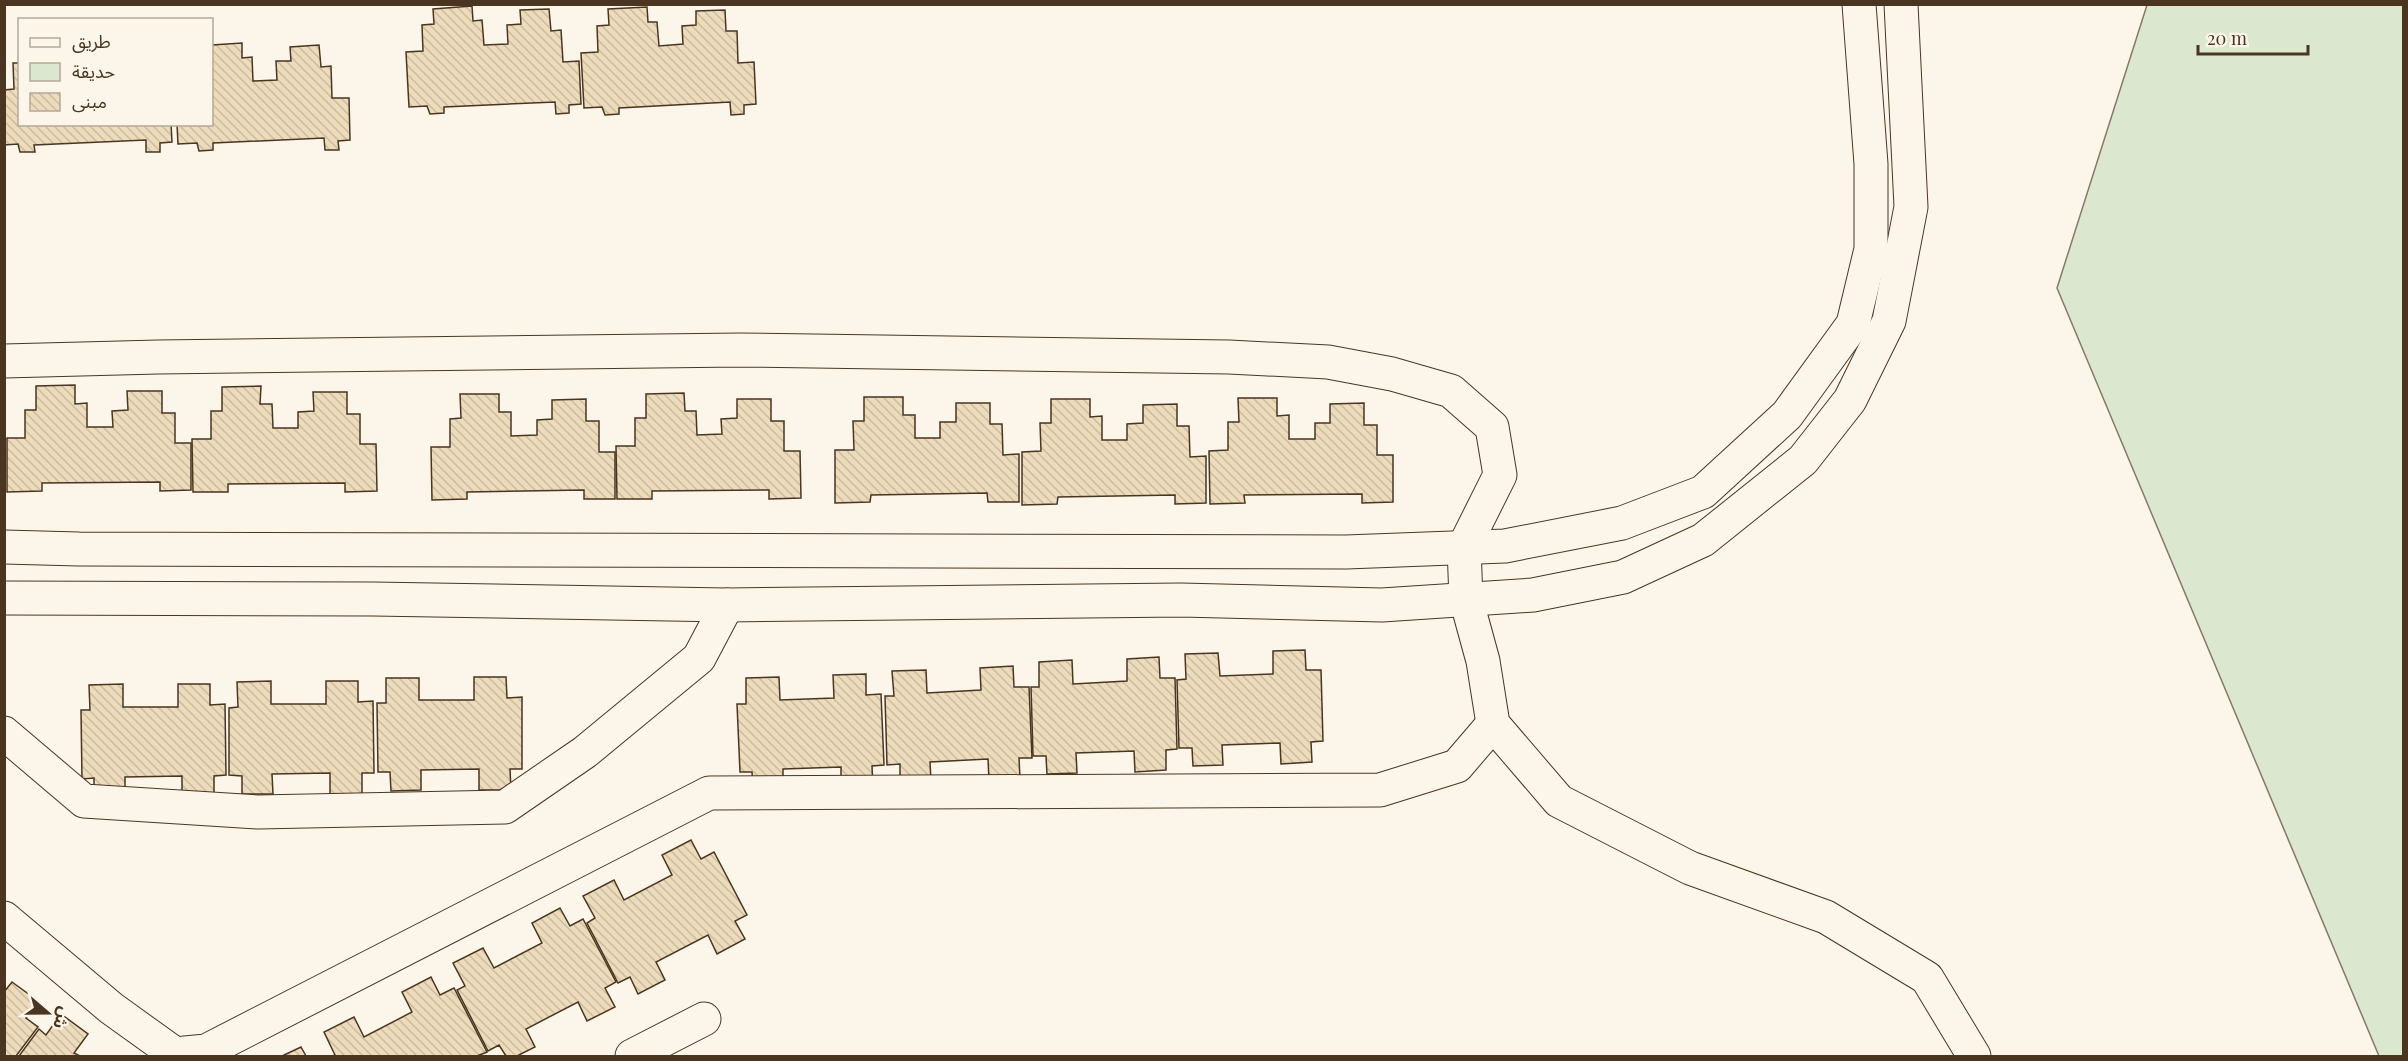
<svg xmlns="http://www.w3.org/2000/svg" width="2408" height="1061" font-family="'Playfair Display','Noto Sans Arabic',serif">
<defs>
<pattern id="building-back-hatch" width="6" height="6" patternUnits="userSpaceOnUse" patternTransform="scale(1.5)"><rect width="6" height="6" fill="#ecdcbc"/><path d="M-1 5l2 2M0 0l6 6M5-1l2 2" fill="none" stroke="#ccbda1"/></pattern>
</defs>
<rect width="100%" height="100%" fill="#fbf6e9"/>
<polygon fill="#dce7d0" stroke="#887966" stroke-width="1.5" points="2147,5 2403,5 2403,1056 2379,1056 2057,288"/>
<g fill="url(#building-back-hatch)" stroke="#4a3520" stroke-width="1.5">
<polygon points="472,6 473,21 482,20 484,45 508,44 507,25 521,24 520,10 549,9 551,31 561,30 563,62 579,61 581,104 569,105 569,113 556,114 555,102 444,107 444,113 430,114 427,106 409,107 406,52 423,51 422,25 434,24 433,9"/>
<polygon points="647,7 648,22 657,22 659,46 683,44 682,26 696,25 696,11 725,10 726,31 737,31 738,63 754,62 756,104 744,105 744,114 731,115 730,102 619,108 619,114 605,115 602,107 584,108 581,53 598,52 597,26 609,25 608,9"/>
<polygon points="242,43 242,58 252,57 253,81 277,80 276,61 291,61 290,47 319,45 321,67 331,66 332,98 349,98 350,140 338,141 339,150 325,150 324,138 213,143 213,150 199,151 197,143 178,144 177,124 212,124 212,45"/>
<polygon points="13,63 20,63 20,124 171,124 172,142 160,143 160,152 146,152 146,140 34,145 35,152 20,152 18,144 4,145 4,90 14,89"/>
<polygon points="75,385 75,404 87,403 87,427 113,427 112,411 128,410 127,391 162,391 162,413 175,413 175,443 191,443 191,490 160,491 160,482 42,483 42,491 7,492 7,438 25,438 25,410 36,410 36,386"/>
<polygon points="261,386 260,404 272,404 273,428 298,428 298,412 314,411 313,392 347,392 347,414 360,414 360,444 376,444 377,491 345,492 345,483 228,484 228,492 193,492 192,439 211,439 211,411 222,411 222,387"/>
<polygon points="684,393 685,411 696,411 697,435 722,434 721,419 737,418 737,399 771,399 771,421 784,421 784,451 800,451 801,498 769,499 769,490 652,491 652,499 617,499 616,446 635,446 635,418 646,418 646,394"/>
<polygon points="460,394 499,394 499,412 511,412 511,436 537,435 537,420 552,419 552,400 586,399 586,421 599,421 599,452 615,452 615,499 584,499 584,490 467,492 467,499 432,500 431,447 450,447 450,419 461,418"/>
<polygon points="864,397 903,397 903,415 915,415 915,438 940,438 940,422 956,422 956,403 990,403 990,424 1002,424 1003,455 1019,454 1019,502 988,502 987,493 871,495 870,502 835,503 835,450 854,450 853,421 864,421"/>
<polygon points="1238,398 1277,398 1277,416 1289,415 1289,439 1315,439 1315,423 1330,423 1330,404 1364,403 1364,425 1377,425 1377,455 1393,455 1393,502 1362,503 1362,494 1244,495 1245,503 1210,504 1209,451 1228,450 1228,422 1239,422"/>
<polygon points="1051,399 1090,399 1090,417 1102,416 1102,440 1127,440 1127,424 1143,423 1143,405 1177,404 1177,426 1189,426 1190,457 1206,456 1206,503 1175,504 1175,495 1058,497 1057,504 1022,505 1022,452 1041,451 1040,423 1051,423"/>
<polygon points="1305,650 1306,670 1321,670 1323,741 1311,742 1312,762 1281,764 1280,743 1222,745 1223,765 1193,766 1192,748 1179,748 1177,680 1186,679 1185,654 1218,653 1220,676 1273,674 1273,651"/>
<polygon points="1159,657 1160,678 1175,678 1177,749 1166,750 1166,770 1135,772 1134,751 1076,753 1077,773 1047,774 1046,756 1033,756 1031,687 1039,687 1039,662 1072,660 1073,684 1127,681 1127,659"/>
<polygon points="1013,666 1014,687 1029,687 1032,758 1019,758 1020,779 989,780 988,759 930,762 931,782 900,783 900,764 887,765 885,696 894,696 892,671 926,670 927,693 981,690 980,668"/>
<polygon points="866,674 866,695 881,694 884,765 872,766 873,787 841,788 841,767 783,769 783,789 753,790 752,772 740,772 737,704 746,704 746,678 779,677 780,700 834,698 833,675"/>
<polygon points="474,677 506,677 507,698 522,697 522,769 510,769 511,790 479,790 479,769 421,770 421,790 391,791 390,772 378,772 377,703 386,703 386,678 419,678 419,700 474,700"/>
<polygon points="271,681 271,704 326,704 326,681 358,681 358,702 373,701 374,773 362,773 362,794 330,794 330,773 272,774 273,794 242,794 242,776 229,775 229,708 238,707 237,682"/>
<polygon points="123,684 123,707 178,707 178,684 210,684 210,705 225,704 226,775 214,776 214,797 182,797 182,776 125,777 125,797 94,797 94,778 82,779 81,710 90,710 89,685"/>
<polygon points="691,840 701,859 714,852 747,915 735,921 745,939 717,954 708,935 656,962 665,980 638,994 630,977 618,983 587,923 595,918 583,896 614,880 624,900 672,875 662,855"/>
<polygon points="560,908 570,926 583,919 616,982 605,988 615,1007 587,1021 578,1002 526,1029 535,1047 517,1056 506,1056 499,1045 488,1051 457,990 465,986 453,963 483,948 494,968 542,943 532,923"/>
<polygon points="431,977 440,995 454,988 487,1052 477,1056 332,1056 335,1055 324,1032 354,1017 364,1037 412,1012 402,992"/>
<polygon points="12,982 38,1001 26,1018 38,1027 16,1056 4,1056 4,992"/>
<polygon points="61,1014 88,1034 74,1053 80,1056 19,1056 39,1029 46,1035"/>
<polygon points="301,1047 306,1056 282,1056"/>
</g>
<g fill="none" stroke-linecap="round" stroke-linejoin="round">
<g stroke="#4a3520" stroke-width="35">
<g id="minor">
<polyline points="4,361 158,357 740,350 1229,357 1328,362 1392,374 1451,391 1492,427 1500,475 1464,547"/>
<polyline points="4,733 84,801 258,812 505,807 585,752 699,658 727,605"/>
<polyline points="4,918 111,1008 175,1054 206,1051 709,793 1380,790 1457,766 1493,724"/>
<polyline points="632,1056 704,1019"/>
</g>
</g>
<g stroke="#4a3520" stroke-width="35">
<g id="tertiary">
<polyline points="4,547 79,549 1346,552 1505,546 1622,523 1703,492 1787,415 1853,324 1871,249 1871,164 1859,4"/>
<polyline points="1464,547 1466,599 1483,661 1493,724 1559,801 1690,868 1826,917 1927,978 1974,1056"/>
<polyline points="4,598 373,599 727,605 1181,600 1382,605 1533,595 1623,577 1703,540 1803,460 1850,400 1889,321 1911,207 1901,4"/>
</g>
</g>
<use href="#minor" stroke="#fbf6e9" stroke-width="33"/>
<use href="#tertiary" stroke="#fbf6e9" stroke-width="33"/>
</g>
<rect width="2408" height="1061" fill="none" stroke="#4a3520" stroke-width="12"/>
<rect x="18" y="18" width="195" height="108" fill="#fbf6e9" stroke="#b4a999" stroke-width="1.5"/>
<rect x="30" y="38" width="30" height="9" fill="#fbf6e9" stroke="#b4a999" stroke-width="1.5"/>
<text x="72" y="48" font-size="18" fill="#4a3520">طريق</text>
<rect x="30" y="63" width="30" height="18" fill="#dce7d0" stroke="#b4a999" stroke-width="1.5"/>
<text x="72" y="78" font-size="18" fill="#4a3520">حديقة</text>
<rect x="30" y="93" width="30" height="18" fill="url(#building-back-hatch)" stroke="#b4a999" stroke-width="1.5"/>
<text x="72" y="108" font-size="18" fill="#4a3520">مبنى</text>
<g transform="translate(48 1013) rotate(110)" stroke="#fbf6e9" stroke-width="4.5" paint-order="stroke">
<path d="M0-4.5L10 22L0 15L-10 22Z" fill="#4a3520"/>
<text y="-9" font-size="16" font-weight="bold" text-anchor="middle" fill="#4a3520">ش</text>
</g>
<path d="M2198 45v9h110v-9" fill="none" stroke="#4a3520" stroke-width="3"/>
<text x="2207" y="45" font-size="18" fill="#4a3520" stroke="#fbf6e9" stroke-width="4.5" paint-order="stroke">20 m</text>
</svg>
